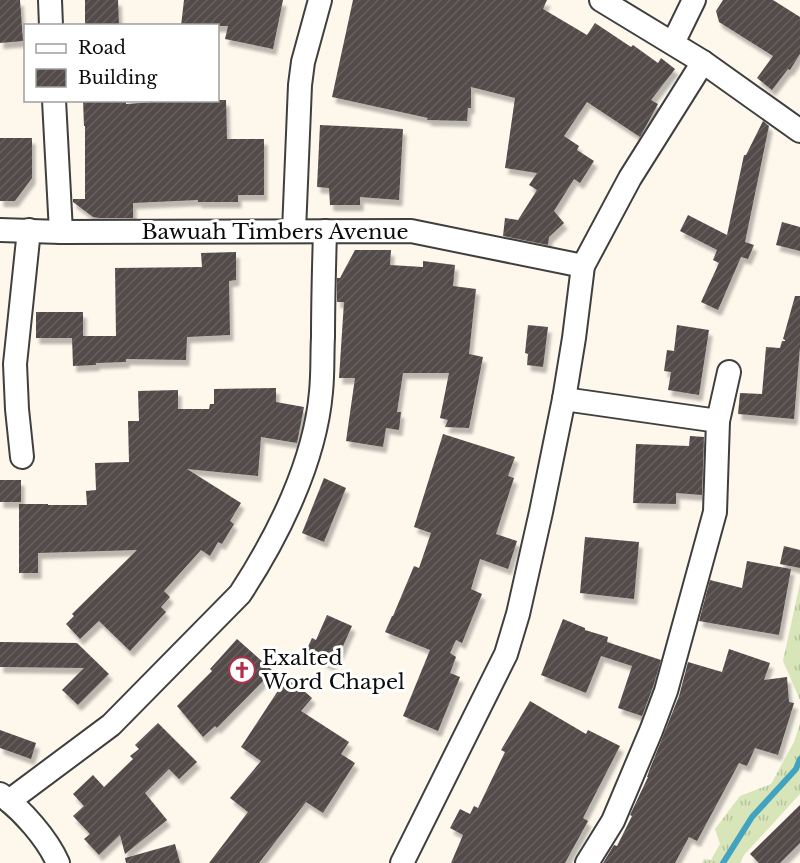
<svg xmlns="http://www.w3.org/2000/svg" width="800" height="863" font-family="'Libre Baskerville',serif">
<defs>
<pattern id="grass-tufts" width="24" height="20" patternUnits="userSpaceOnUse" patternTransform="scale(1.5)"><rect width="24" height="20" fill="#d7e5b9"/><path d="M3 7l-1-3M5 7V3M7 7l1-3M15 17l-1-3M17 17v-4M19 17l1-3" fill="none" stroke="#b7c39e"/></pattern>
<pattern id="building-hatch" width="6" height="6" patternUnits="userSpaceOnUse" patternTransform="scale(1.5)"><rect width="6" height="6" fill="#534b49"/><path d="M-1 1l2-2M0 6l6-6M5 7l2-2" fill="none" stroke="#67605f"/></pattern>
<filter id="shadow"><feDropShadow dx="3.5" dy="6" stdDeviation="1.5" flood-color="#0004"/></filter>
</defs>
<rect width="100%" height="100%" fill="#fdf7ec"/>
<g fill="url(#grass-tufts)">
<polygon points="800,583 800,700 783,661"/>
<polygon points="800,724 800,794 744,855 740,863 702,863 704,859 711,860 720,844 715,829 740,796 771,784 794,742"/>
</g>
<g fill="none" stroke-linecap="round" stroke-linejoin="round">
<polyline stroke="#42a3c1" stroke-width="6" points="723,863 752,817 796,769 800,759"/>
</g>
<g fill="url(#building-hatch)" filter="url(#shadow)">
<polygon points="0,0 20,0 23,41 0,43"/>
<polygon points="85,0 118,0 119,26 85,26"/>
<polygon points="184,0 283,0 273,49 225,39 228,26 181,26"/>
<polygon points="353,0 547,0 543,9 587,35 595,23 631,47 633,45 658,63 661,58 675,69 651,100 658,104 640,137 587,102 564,136 579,146 577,150 594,161 580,183 574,179 554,211 564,223 549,237 548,245 503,236 505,218 518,220 537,190 529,185 537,173 505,168 515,98 471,87 471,108 468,108 467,121 427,120 428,118 332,97"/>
<polygon points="723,0 773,0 800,17 800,54 790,70 788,69 772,90 757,78 773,56 719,22 716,11"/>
<polygon points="83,100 126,100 126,104 179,100 226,100 227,139 264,139 264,195 238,195 238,202 198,202 198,200 133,203 133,218 99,218 93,217 73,202 73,199 85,199 85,126 84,126"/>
<polygon points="763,121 769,126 745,242 754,245 748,259 741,257 718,310 701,302 719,263 713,260 717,250 680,231 688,215 727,235 744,155 746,155"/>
<polygon points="320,125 403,129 399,200 360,197 360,205 330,205 329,188 317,187"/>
<polygon points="0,138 32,138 32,178 15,201 0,201"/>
<polygon points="782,222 800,227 800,251 776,245"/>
<polygon points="355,250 391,250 390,265 423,267 423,261 455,265 453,286 476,289 469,354 483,357 469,428 445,427 448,420 440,418 449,373 403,373 397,412 401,412 399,430 386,428 383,447 346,441 355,378 339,378 344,302 337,302 337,278 340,278"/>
<polygon points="236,252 236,280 229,281 230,335 187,337 186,360 126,359 126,362 96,363 96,365 73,366 72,338 36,338 36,312 83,312 83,336 116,336 115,268 202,267 201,253"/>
<polygon points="795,296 800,296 800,347 794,419 738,414 740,393 762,394 766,347 780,348 782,341 785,341 785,340 783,339"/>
<polygon points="528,325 548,327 543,367 527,365 528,354 525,353"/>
<polygon points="677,325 709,330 699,395 668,390 671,372 664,371 667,350 674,351"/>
<polygon points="276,388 276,402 304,407 297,443 261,437 258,476 187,469 241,503 230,521 234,524 222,544 218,542 210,556 201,550 164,591 170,597 161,607 166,612 130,651 99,621 80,639 66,624 74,616 72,614 137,550 38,553 38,573 19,573 19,504 48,504 48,505 87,505 86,491 96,490 95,463 129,462 128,421 139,421 138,391 178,390 178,409 209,409 210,404 214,404 214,389"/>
<polygon points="443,434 515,457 508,476 514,478 496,534 517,541 508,569 480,559 471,589 482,594 462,643 456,640 450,653 456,657 450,673 460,677 438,731 403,716 430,650 385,632 392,616 393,616 414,566 419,568 431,533 414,527"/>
<polygon points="690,436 704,437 702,495 676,493 676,504 633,503 636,444 689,446"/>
<polygon points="324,478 346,488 324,542 302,533"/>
<rect x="0" y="480" width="21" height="22"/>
<polygon points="585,537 639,542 634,599 580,593"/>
<polygon points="784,546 800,550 800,568 780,564"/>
<polygon points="747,561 791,569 779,635 699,621 710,580 742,588"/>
<polygon points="327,615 352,626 339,655 336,654 331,665 305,653 312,638 316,640"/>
<polygon points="563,619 585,628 585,630 608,637 607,642 661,660 653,687 642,716 618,708 632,666 601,656 586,693 541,675"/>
<polygon points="237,639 273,671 217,728 215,726 203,737 177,706 212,671 210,669"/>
<polygon points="0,642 77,643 109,674 78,705 62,690 84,668 0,667"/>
<polygon points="729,649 770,663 764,680 787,677 789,702 794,703 778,755 755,748 747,766 739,763 697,841 689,837 675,863 603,863 614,845 617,846 632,816 630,815 648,777 647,777 649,771 679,696 688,662 722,672"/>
<polygon points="285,680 292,680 312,698 301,711 349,742 341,754 355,763 323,813 306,802 259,863 209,863 248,812 230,798 261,761 241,747"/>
<polygon points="530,701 586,734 588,730 620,746 583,818 588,821 565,863 451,863 463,835 450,828 460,809 470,814 474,806 478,808 505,752 501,750"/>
<polygon points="158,723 197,762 179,779 169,769 145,793 167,820 125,854 120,835 99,855 84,839 90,834 73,816 84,806 73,794 93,775 104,787 133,759 130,756 139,749 135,745"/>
<polygon points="0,730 36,743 31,759 0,748"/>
<polygon points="800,805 800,843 780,863 759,863 750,854"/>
<polygon points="175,844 180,863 126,863 125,858"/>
</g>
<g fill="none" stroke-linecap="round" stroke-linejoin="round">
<g stroke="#3f3f3f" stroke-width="26">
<g id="street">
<polyline points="50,0 51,26"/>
<polyline points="601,0 703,62 800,131"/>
<polyline points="673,43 694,0"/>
<polyline points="54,100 61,232"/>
<polyline points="0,230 61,232 411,231 583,266"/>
<polyline points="294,231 300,85 303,62 320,0"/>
<polyline points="564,399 718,421"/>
<polyline points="22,457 17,409 15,364 29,230"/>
<path d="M 0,794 C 22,810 47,838 58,863"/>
<path d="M 9,801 L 111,725 L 240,594 C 278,536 315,462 321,392 C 323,373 322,355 323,337 C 323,301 324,266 325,231"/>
<polyline points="402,863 506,654 518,614 541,512 564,399 574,338 583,266 630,178 703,62"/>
<polyline points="587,863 613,821 651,731 666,691 715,512 718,421 729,372"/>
</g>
</g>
<use href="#street" stroke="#fff" stroke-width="22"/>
</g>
<defs>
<g id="church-ring" transform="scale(1.35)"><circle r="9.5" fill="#fff" stroke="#b0304b" stroke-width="1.5"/><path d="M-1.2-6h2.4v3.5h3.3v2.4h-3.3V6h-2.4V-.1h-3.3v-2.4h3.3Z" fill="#b0304b"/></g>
</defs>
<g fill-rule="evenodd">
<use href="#church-ring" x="242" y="670"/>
</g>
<g text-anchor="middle" stroke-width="6" stroke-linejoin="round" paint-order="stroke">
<g font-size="21" fill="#0c0c0c" stroke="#fff">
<text x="275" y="239">Bawuah Timbers Avenue</text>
</g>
<g font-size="21" fill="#0c0c0c" stroke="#fff" text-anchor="start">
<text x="262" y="665">Exalted<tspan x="262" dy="24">Word Chapel</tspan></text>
</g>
</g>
<rect x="24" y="24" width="195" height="78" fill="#ffffff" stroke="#9e9e9e" stroke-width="1.5"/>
<rect x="36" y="44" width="30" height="9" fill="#ffffff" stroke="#9e9e9e" stroke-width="1.5"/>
<text x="78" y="54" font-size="18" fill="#0c0c0c">Road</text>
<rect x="36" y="69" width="30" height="18" fill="url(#building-hatch)" stroke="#9e9e9e" stroke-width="1.5"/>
<text x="78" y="84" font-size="18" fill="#0c0c0c">Building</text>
</svg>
